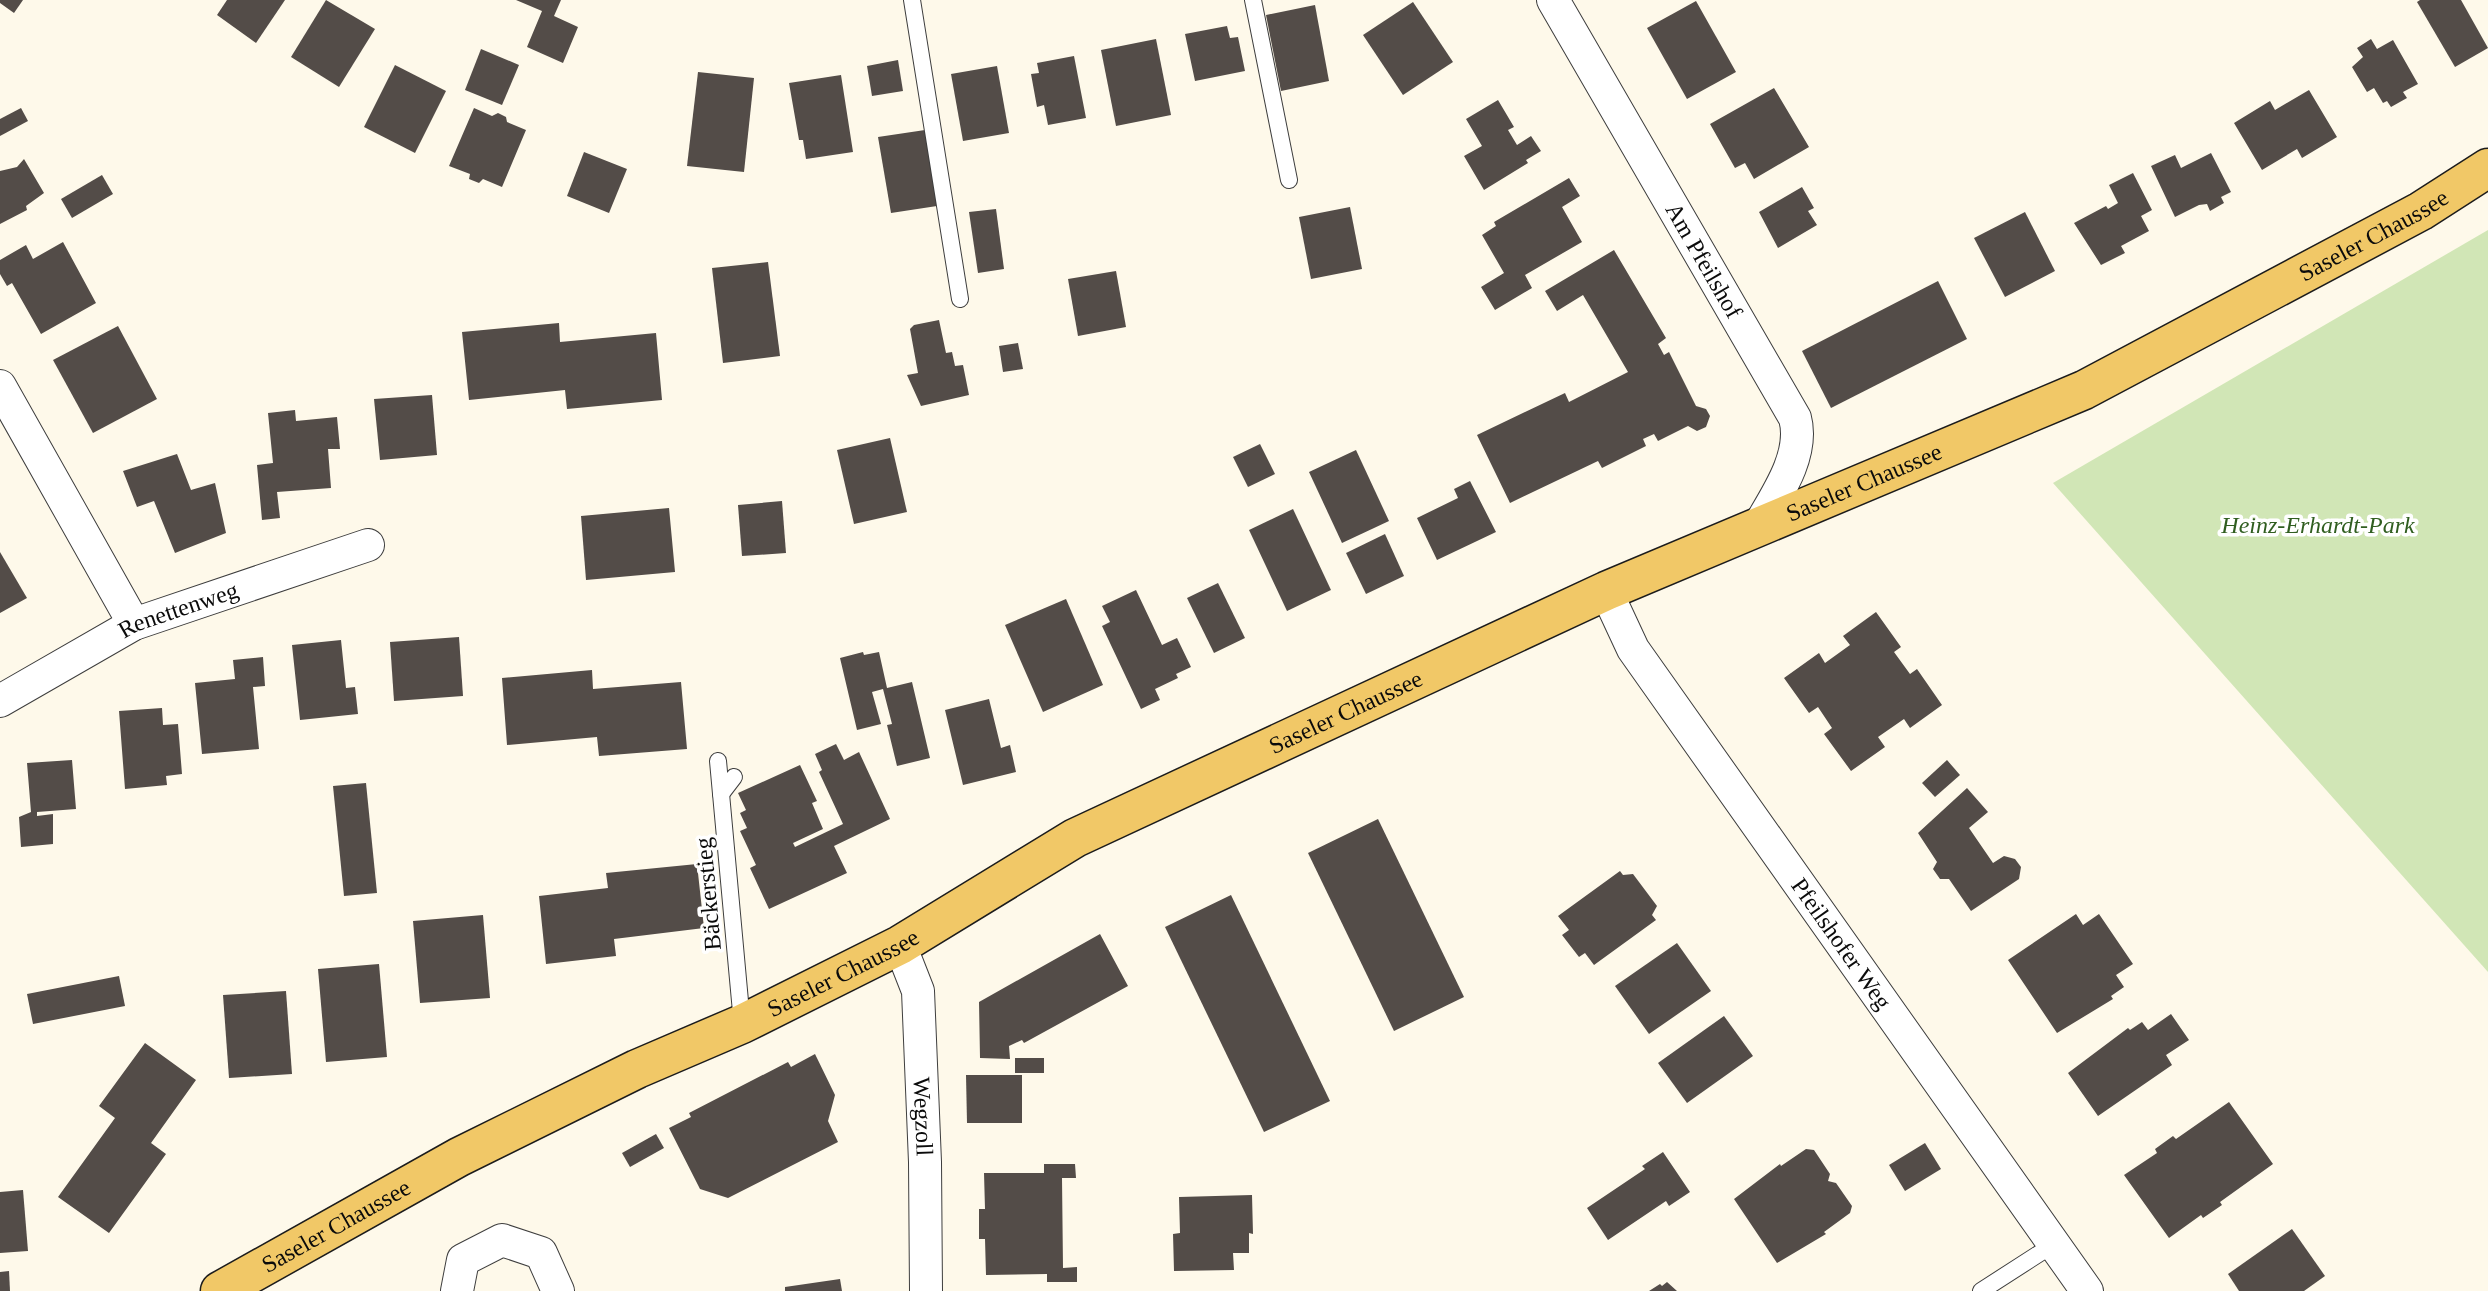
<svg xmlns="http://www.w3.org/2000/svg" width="2488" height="1291" font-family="Georgia,serif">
<rect width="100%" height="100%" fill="#fef9ea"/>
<polygon fill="#d1e6b6" points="2488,230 2488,972 2053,483"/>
<g fill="#534c48">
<polygon points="0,0 23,0 14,13 0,3"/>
<polygon points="227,0 285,0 256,43 217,15"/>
<polygon points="326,0 375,29 339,87 291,57"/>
<polygon points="516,0 561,0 554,16 578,27 563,63 527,47 542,11"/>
<polygon points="2420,0 2461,0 2488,48 2455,67 2417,2"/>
<polygon points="1696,1 1736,72 1687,99 1647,28"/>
<polygon points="1413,2 1453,62 1403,95 1363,35"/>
<polygon points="1315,5 1329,81 1281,91 1266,15"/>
<polygon points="1227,26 1230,38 1238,37 1245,71 1195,81 1185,34"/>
<polygon points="1156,39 1171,115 1116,126 1101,50"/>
<polygon points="2371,39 2377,49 2393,40 2418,84 2403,92 2407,98 2391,107 2387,101 2383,103 2374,88 2367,92 2352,67 2363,57 2357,48"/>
<polygon points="481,49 519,65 502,105 465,90"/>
<polygon points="1074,56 1086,118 1048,125 1044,105 1037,107 1031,74 1039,73 1037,63"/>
<polygon points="898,60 903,91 872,96 867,66"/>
<polygon points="395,65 446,91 415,153 364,127"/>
<polygon points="997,66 1009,133 963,141 951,74"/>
<polygon points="698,72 754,78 744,172 687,166"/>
<polygon points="841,75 853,152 806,159 803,140 799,140 789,83"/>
<polygon points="1774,88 1809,147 1754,179 1745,163 1735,168 1710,124"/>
<polygon points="2309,90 2337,137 2302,158 2297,149 2262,170 2234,123 2270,101 2275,110"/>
<polygon points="1498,100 1514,127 1508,130 1517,145 1531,136 1541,151 1526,160 1528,163 1484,190 1464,156 1482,146 1466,119"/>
<polygon points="21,108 28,121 0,136 0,119"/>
<polygon points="474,108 492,116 498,113 506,117 507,122 526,130 502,187 483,179 479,183 469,179 470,174 449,166"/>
<polygon points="925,130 937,206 891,213 878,137"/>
<polygon points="584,152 627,169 609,213 567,196"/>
<polygon points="2211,153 2231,192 2221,197 2224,203 2210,211 2207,204 2199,205 2175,217 2151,166 2175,155 2181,168"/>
<polygon points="24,159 44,193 26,206 27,210 0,224 0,171 17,167"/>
<polygon points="2133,173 2152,210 2141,216 2149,231 2121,246 2125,253 2101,265 2074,223 2106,206 2108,209 2118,203 2109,185"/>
<polygon points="102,175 113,194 72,218 61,199"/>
<polygon points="1569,178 1580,196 1562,207 1582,242 1525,275 1532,288 1495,310 1481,287 1504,273 1482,235 1496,226 1494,222"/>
<polygon points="1802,187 1814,208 1808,211 1817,225 1778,248 1759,212"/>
<polygon points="1350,207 1362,269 1311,279 1299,217"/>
<polygon points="996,209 1004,269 978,273 969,212"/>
<polygon points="2025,212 2055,271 2005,297 1974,238"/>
<polygon points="63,242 96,303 41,334 12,283 7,286 0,274 0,260 26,245 33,259"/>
<polygon points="1614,250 1666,338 1658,344 1664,355 1669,352 1696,406 1706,409 1710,416 1706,427 1697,431 1688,426 1658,441 1654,434 1643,439 1646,446 1602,468 1598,461 1510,503 1477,435 1565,393 1569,402 1628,372 1583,295 1557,311 1545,291"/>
<polygon points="768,262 780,356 723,363 712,268"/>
<polygon points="1116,271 1126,327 1078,336 1068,279"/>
<polygon points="1938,281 1967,339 1831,408 1802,351"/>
<polygon points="939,320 946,353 952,352 955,366 963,365 969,395 921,406 907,375 918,373 910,329 914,325"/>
<polygon points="559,323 560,342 656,333 662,400 567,409 565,390 469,400 462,332"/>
<polygon points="118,326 157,399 93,433 53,360"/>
<polygon points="1018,343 1023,369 1003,372 999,346"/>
<polygon points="432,395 437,455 380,460 374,399"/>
<polygon points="295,410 296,421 337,417 340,449 328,449 331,488 277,492 280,518 262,520 257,465 273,463 268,413"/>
<polygon points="890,438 907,512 854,524 837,450"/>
<polygon points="1260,444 1275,474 1248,487 1233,457"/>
<polygon points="1356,450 1389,521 1342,543 1309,472"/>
<polygon points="177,454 191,490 215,483 226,533 175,553 154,501 137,507 123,471"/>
<polygon points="1470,481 1496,532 1437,560 1417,518 1458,498 1454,489"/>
<polygon points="782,501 786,553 742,556 738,505"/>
<polygon points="669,508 675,572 586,580 581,516"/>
<polygon points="1293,509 1331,590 1287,611 1249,530"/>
<polygon points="1385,534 1404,576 1366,594 1346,553"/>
<polygon points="0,552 27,598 0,613"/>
<polygon points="1218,583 1245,638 1214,653 1187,598"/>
<polygon points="1136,590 1162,645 1177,638 1191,667 1176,674 1178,678 1155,689 1160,700 1141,709 1102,626 1110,622 1102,606"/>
<polygon points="1066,599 1103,685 1043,712 1005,625"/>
<polygon points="1876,612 1901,647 1894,652 1910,674 1917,669 1942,705 1910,728 1904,719 1878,737 1885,747 1851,771 1824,734 1832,728 1818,707 1809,713 1784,678 1819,653 1825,663 1850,645 1843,636"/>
<polygon points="459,637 463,696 394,701 390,642"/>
<polygon points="341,640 346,688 355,687 358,714 300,720 292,645"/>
<polygon points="863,652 864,655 879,652 887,688 912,682 930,758 897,766 887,725 892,724 883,689 872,692 881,724 857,730 840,658"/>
<polygon points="263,657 265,686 253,687 259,749 202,754 195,683 235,679 233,660"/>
<polygon points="592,670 593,689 681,682 687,749 599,756 597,737 507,745 502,678"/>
<polygon points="989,699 1001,748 1010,745 1016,772 963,785 945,710"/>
<polygon points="162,708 163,725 178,724 182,774 166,776 167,785 125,789 119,711"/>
<polygon points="836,744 844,760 859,752 890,819 834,846 847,873 769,909 750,868 756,865 740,831 747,828 740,813 746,810 738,793 800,765 817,801 812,803 823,829 793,843 795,847 843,824 819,772 822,770 815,754"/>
<polygon points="72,760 76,809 37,812 37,816 53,814 53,844 21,847 19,817 31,812 27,763"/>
<polygon points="1947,760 1960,775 1935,797 1922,783"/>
<polygon points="366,783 377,893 344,896 333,786"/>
<polygon points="1967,788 1988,812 1969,828 1993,863 2004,856 2015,859 2021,867 2019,879 1971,911 1949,879 1940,879 1933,869 1937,862 1918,833"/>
<polygon points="1378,819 1464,997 1394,1031 1308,853"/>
<polygon points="697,864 704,928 614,939 616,956 546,964 539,896 608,888 606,873"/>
<polygon points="1620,871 1623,875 1633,874 1657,906 1652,915 1656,920 1594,965 1585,953 1579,957 1562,935 1569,930 1558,916"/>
<polygon points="1231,895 1330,1101 1264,1132 1165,927"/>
<polygon points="2076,914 2083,925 2099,914 2133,964 2116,975 2124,987 2111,996 2113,999 2057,1033 2008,960"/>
<polygon points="483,915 490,998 420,1003 413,921"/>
<polygon points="1100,934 1128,986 1024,1043 1022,1040 1009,1046 1010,1059 980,1058 979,1002"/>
<polygon points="1677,943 1711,991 1649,1034 1615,986"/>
<polygon points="379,964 387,1057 326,1062 318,969"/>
<polygon points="119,976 125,1006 33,1024 27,994"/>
<polygon points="286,991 292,1074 229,1078 223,995"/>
<polygon points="2171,1014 2189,1040 2166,1055 2172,1065 2098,1116 2068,1073 2128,1028 2130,1030 2142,1022 2148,1030"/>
<polygon points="1724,1016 1753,1056 1687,1103 1658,1063"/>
<polygon points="145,1043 196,1080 151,1143 166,1154 109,1233 58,1197 115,1118 99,1106"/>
<polygon points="815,1054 835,1095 828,1121 838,1142 728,1198 700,1189 669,1128 691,1117 689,1113 788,1062 791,1067"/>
<rect x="1015" y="1058" width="29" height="15"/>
<polygon points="966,1075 1022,1075 1022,1123 967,1123"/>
<polygon points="2229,1102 2273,1164 2220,1202 2222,1205 2203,1218 2201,1215 2169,1238 2124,1175 2157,1153 2155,1149 2173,1136 2176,1139"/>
<polygon points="656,1134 664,1148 630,1167 622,1153"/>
<polygon points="1925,1143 1941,1169 1905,1191 1889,1165"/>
<polygon points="1806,1149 1814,1150 1830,1174 1828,1181 1836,1183 1852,1206 1850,1213 1824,1232 1826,1234 1777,1263 1734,1199 1780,1164 1781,1166"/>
<polygon points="1663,1152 1690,1192 1669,1206 1666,1201 1608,1240 1587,1208 1645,1169 1642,1166"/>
<polygon points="1044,1164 1075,1164 1076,1178 1062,1178 1063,1268 1077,1267 1077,1282 1047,1282 1047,1274 986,1275 985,1239 979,1239 979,1209 985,1209 984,1173 1044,1173"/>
<polygon points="23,1190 28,1251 0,1253 0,1192"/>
<polygon points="1252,1195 1253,1234 1249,1233 1249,1253 1233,1253 1234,1270 1174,1271 1173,1234 1180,1233 1179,1197"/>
<polygon points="2292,1229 2325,1276 2304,1291 2239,1291 2228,1274"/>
<polygon points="9,1271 10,1291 0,1291 0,1272"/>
<polygon points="840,1279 842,1291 785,1291 785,1287"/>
<polygon points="1667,1282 1677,1291 1649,1291 1660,1284 1662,1286"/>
</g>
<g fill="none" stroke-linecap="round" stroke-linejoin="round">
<g stroke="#3e3e3e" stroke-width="18">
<g id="lane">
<polyline points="912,0 960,299"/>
<polyline points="1253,0 1289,180"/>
<polyline points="718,761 742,1023"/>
<polyline points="721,794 734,777"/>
<polyline points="1981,1291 2054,1244"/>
</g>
</g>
<g stroke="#3e3e3e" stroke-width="34">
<g id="street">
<path id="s1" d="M 1553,0 L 1795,418 C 1805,455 1776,496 1758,527"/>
<polyline points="0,386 134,624"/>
<path id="s2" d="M 1606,591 L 1633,649 L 2087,1291"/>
<path id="s3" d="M 0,701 L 134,624 L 368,545"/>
<path id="s4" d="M 900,945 L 918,991 L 925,1162 L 926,1291"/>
<polyline points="457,1291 463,1260 502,1240 541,1253 558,1291"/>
</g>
</g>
<g stroke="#1c1c1c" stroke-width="41">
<g id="primary">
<path id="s5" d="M 220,1291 L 459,1157 L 637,1069 L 742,1024 L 900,945 L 1075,838 L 1606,591 L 2084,390 L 2421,211 L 2488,168"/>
</g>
</g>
<use href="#lane" stroke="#fff" stroke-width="16"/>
<use href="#street" stroke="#fff" stroke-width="32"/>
<use href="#primary" stroke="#f1c867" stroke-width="38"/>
</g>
<g text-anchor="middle" stroke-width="7" stroke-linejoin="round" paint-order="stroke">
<g font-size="24" fill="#0b0b0b" stroke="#fff">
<text dy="8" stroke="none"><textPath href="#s5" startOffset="2401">Saseler Chaussee</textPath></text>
<text dy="8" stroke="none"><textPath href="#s1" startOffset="301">Am Pfeilshof</textPath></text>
<text dy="8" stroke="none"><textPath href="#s5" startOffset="1834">Saseler Chaussee</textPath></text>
<text dy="8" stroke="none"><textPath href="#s3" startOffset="201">Renettenweg</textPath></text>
<text dy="8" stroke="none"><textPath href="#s5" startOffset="1267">Saseler Chaussee</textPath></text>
<text transform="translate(708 894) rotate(-95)" y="8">Bäckerstieg</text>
<text dy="8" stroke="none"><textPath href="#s2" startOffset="425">Pfeilshofer Weg</textPath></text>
<text dy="8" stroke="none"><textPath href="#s5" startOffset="700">Saseler Chaussee</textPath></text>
<text dy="8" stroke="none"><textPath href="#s4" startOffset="175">Wegzoll</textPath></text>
<text dy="8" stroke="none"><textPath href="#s5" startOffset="133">Saseler Chaussee</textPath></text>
</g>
<g font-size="24" font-style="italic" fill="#305e20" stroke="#fff">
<text x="2318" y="533">Heinz-Erhardt-Park</text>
</g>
</g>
</svg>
